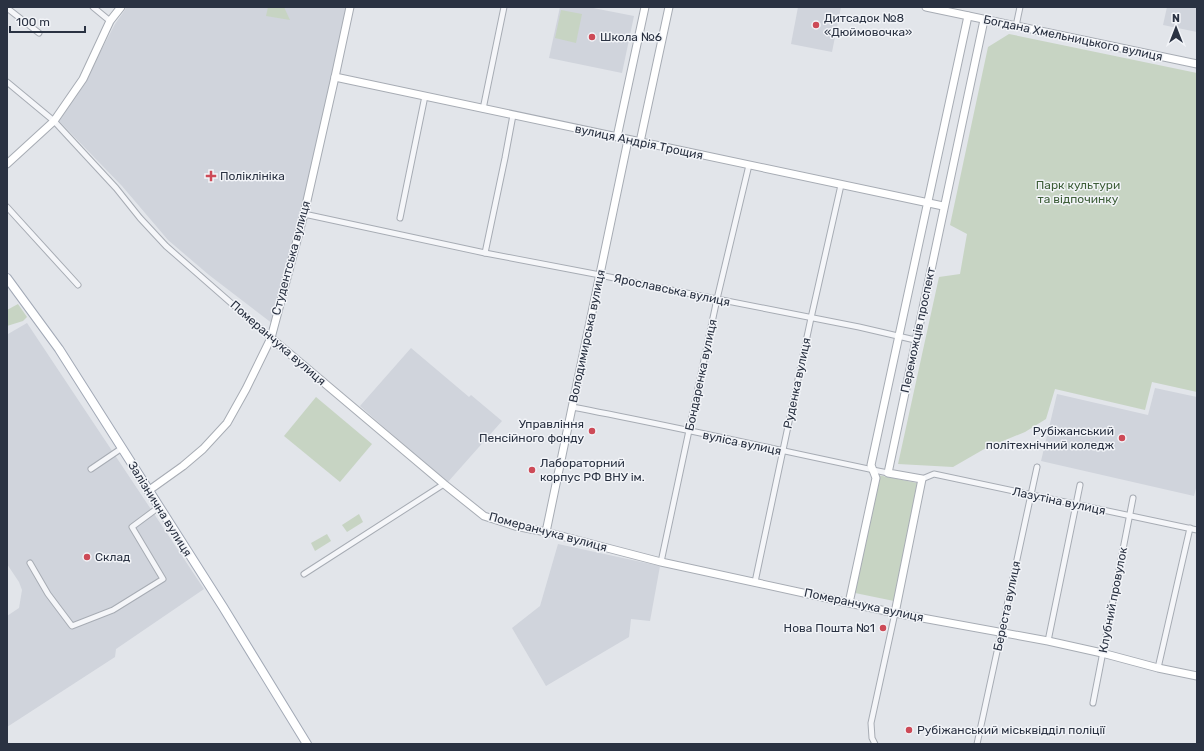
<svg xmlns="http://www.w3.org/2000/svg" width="1204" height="751" font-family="Rubik,sans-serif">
<rect width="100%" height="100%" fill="#e2e5ea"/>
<g fill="#d0d4dc">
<polygon points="127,7 348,7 304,205 273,324 209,275 168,240 122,186 59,121 86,79 115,24"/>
<polygon points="560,7 588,7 634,16 622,73 549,58"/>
<polygon points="798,7 841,7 832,52 791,44"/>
<polygon points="1167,7 1197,7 1197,32 1163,25"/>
<polygon points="27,323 204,589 116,649 115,657 7,727 7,616 19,608 22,590 19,582 7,564 7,336 8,334"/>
<polygon points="411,348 469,397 471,395 502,421 447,483 360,406"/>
<polygon points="1155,388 1197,397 1197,484 1194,496 1041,461 1057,394 1148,415"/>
<polygon points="558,544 660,566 650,621 631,619 629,637 546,686 512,628 540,606"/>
</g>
<g fill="#c7d4c3">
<polygon points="268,7 284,7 290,20 266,16"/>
<polygon points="561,10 582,14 576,43 555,38"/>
<polygon points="1009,34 1197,73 1197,392 1152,382 1145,410 1055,389 1046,419 1025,432 986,448 953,467 898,464 939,277 960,274 967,234 950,225 988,47"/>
<polygon points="18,304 27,317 23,321 7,326 7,310"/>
<polygon points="316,397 372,444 340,482 284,436"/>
<polygon points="878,475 917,483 894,601 855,593"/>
<polygon points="359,514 363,522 347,532 342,525"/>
<polygon points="327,534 331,541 315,551 311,543"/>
</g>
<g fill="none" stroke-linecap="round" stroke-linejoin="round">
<g stroke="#a7acb4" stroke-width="7">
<g id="street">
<polyline points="93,7 110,21"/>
<polyline points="7,8 39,33"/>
<polyline points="1016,26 1020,7"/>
<polyline points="7,82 54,121 116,188 140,218 166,246 271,338"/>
<polyline points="483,109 504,7"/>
<polyline points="7,207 78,285"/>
<polyline points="304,214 485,253 600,275 661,288 859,327 915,340"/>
<polyline points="400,218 425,96"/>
<polyline points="485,253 505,158 513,115"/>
<path d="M 572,407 C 678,427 782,451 888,473"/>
<polyline points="91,469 122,448"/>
<polyline points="922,479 934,474 1197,530"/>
<polyline points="661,562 717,299 749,165"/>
<polyline points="30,563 48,594 72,626 113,610 163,579 132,527 159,507"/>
<polyline points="304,574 444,484"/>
<polyline points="755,582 811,318 841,185"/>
<polyline points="1048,641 1080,485"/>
<polyline points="1158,668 1190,528"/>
<polyline points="1093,703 1133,498"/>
<polyline points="875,744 872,738 871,723 895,613"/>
<polyline points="977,744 1037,467"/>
</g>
</g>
<g stroke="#a7acb4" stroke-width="9">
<g id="secondary">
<polyline points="926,7 1197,64"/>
<polyline points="335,77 943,206"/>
<polyline points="617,137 645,7"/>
<polyline points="640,142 669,7"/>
<polyline points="7,164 54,121 83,79 110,21 121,7"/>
<polyline points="271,338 444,484 484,516 515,526 546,532 661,562 895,613 1048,641 1102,653 1158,668 1197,676"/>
<polyline points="148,491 183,466 203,449 227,423 246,389 271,338 304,214 335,77 350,7"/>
<polyline points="546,532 628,140"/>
<polyline points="849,603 876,478 871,465 968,16"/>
<polyline points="895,613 922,479 888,473 984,20"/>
</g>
</g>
<g stroke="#a2a9b6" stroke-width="10">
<polyline id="primary" points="7,278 59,349 223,607 307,744"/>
</g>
<use href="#street" stroke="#f5f6f9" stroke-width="5"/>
<use href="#secondary" stroke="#fff" stroke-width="7"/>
<use href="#primary" stroke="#fff" stroke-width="8"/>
</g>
<g fill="#cd4a57" stroke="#f2f4f8" stroke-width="1.5">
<circle cx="816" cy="25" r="4"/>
<circle cx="592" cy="37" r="4"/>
<path d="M209 170h4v4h4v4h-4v4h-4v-4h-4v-4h4z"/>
<circle cx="592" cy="431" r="4"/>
<circle cx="1122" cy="438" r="4"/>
<circle cx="532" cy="470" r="4"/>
<circle cx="87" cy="557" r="4"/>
<circle cx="883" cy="628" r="4"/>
<circle cx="909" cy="730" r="4"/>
</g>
<g text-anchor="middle" stroke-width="3" stroke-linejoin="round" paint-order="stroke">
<g font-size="12" fill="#2a3242" stroke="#f2f4f8" text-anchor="start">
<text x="824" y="22">Дитсадок №8<tspan x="824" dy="14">«Дюймовочка»</tspan></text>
<text x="600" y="41">Школа №6</text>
<text x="220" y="180">Поліклініка</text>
<text x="584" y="428" text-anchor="end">Управління<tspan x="584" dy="14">Пенсійного фонду</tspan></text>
<text x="1114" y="435" text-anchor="end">Рубіжанський<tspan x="1114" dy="14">політехнічний коледж</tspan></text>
<text x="540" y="467">Лабораторний<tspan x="540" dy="14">корпус РФ ВНУ ім.</tspan></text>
<text x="95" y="561">Склад</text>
<text x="875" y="632" text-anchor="end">Нова Пошта №1</text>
<text x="917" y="734">Рубіжанський міськвідділ поліції</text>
</g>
<g font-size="12" fill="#2a3242" stroke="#f2f4f8">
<text transform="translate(1073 38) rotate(12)" y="4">Богдана Хмельницького вулиця</text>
<text transform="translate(639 142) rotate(12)" y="4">вулиця Андрія Трощия</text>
<text transform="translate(291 258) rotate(-75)" y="4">Студентська вулиця</text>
<text transform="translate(672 290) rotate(12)" y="4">Ярославська вулиця</text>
<text transform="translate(918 330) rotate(-78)" y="4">Переможців проспект</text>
<text transform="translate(587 336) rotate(-78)" y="4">Володимирська вулиця</text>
<text transform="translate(278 343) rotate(41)" y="4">Померанчука вулиця</text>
<text transform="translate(701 375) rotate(-78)" y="4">Бондаренка вулиця</text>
<text transform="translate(797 383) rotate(-78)" y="4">Руденка вулиця</text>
<text transform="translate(742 443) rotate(12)" y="4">вуліса вулиця</text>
<text transform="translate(1059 501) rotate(12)" y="4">Лазутіна вулиця</text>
<text transform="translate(160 509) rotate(58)" y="4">Залізнична вулиця</text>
<text transform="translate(548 532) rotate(15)" y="4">Померанчука вулиця</text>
<text transform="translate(1113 600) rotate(-79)" y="4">Клубний провулок</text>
<text transform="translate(864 605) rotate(12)" y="4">Померанчука вулиця</text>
<text transform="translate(1007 606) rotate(-78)" y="4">Береста вулиця</text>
</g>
<g font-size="12" fill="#3d5e38" stroke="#f2f4f8">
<text x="1078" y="189">Парк культури<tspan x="1078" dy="14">та відпочинку</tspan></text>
</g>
</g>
<rect width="1204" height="751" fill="none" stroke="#2a3242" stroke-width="16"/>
<g transform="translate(1176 28)" stroke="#f2f4f8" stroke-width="3" paint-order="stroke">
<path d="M0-3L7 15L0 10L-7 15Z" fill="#2a3242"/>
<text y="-6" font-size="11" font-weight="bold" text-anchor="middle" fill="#2a3242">N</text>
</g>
<path d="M10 26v6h75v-6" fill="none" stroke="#2a3242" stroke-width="2"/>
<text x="16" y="26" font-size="12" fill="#2a3242" stroke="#f2f4f8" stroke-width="3" paint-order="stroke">100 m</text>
</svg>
